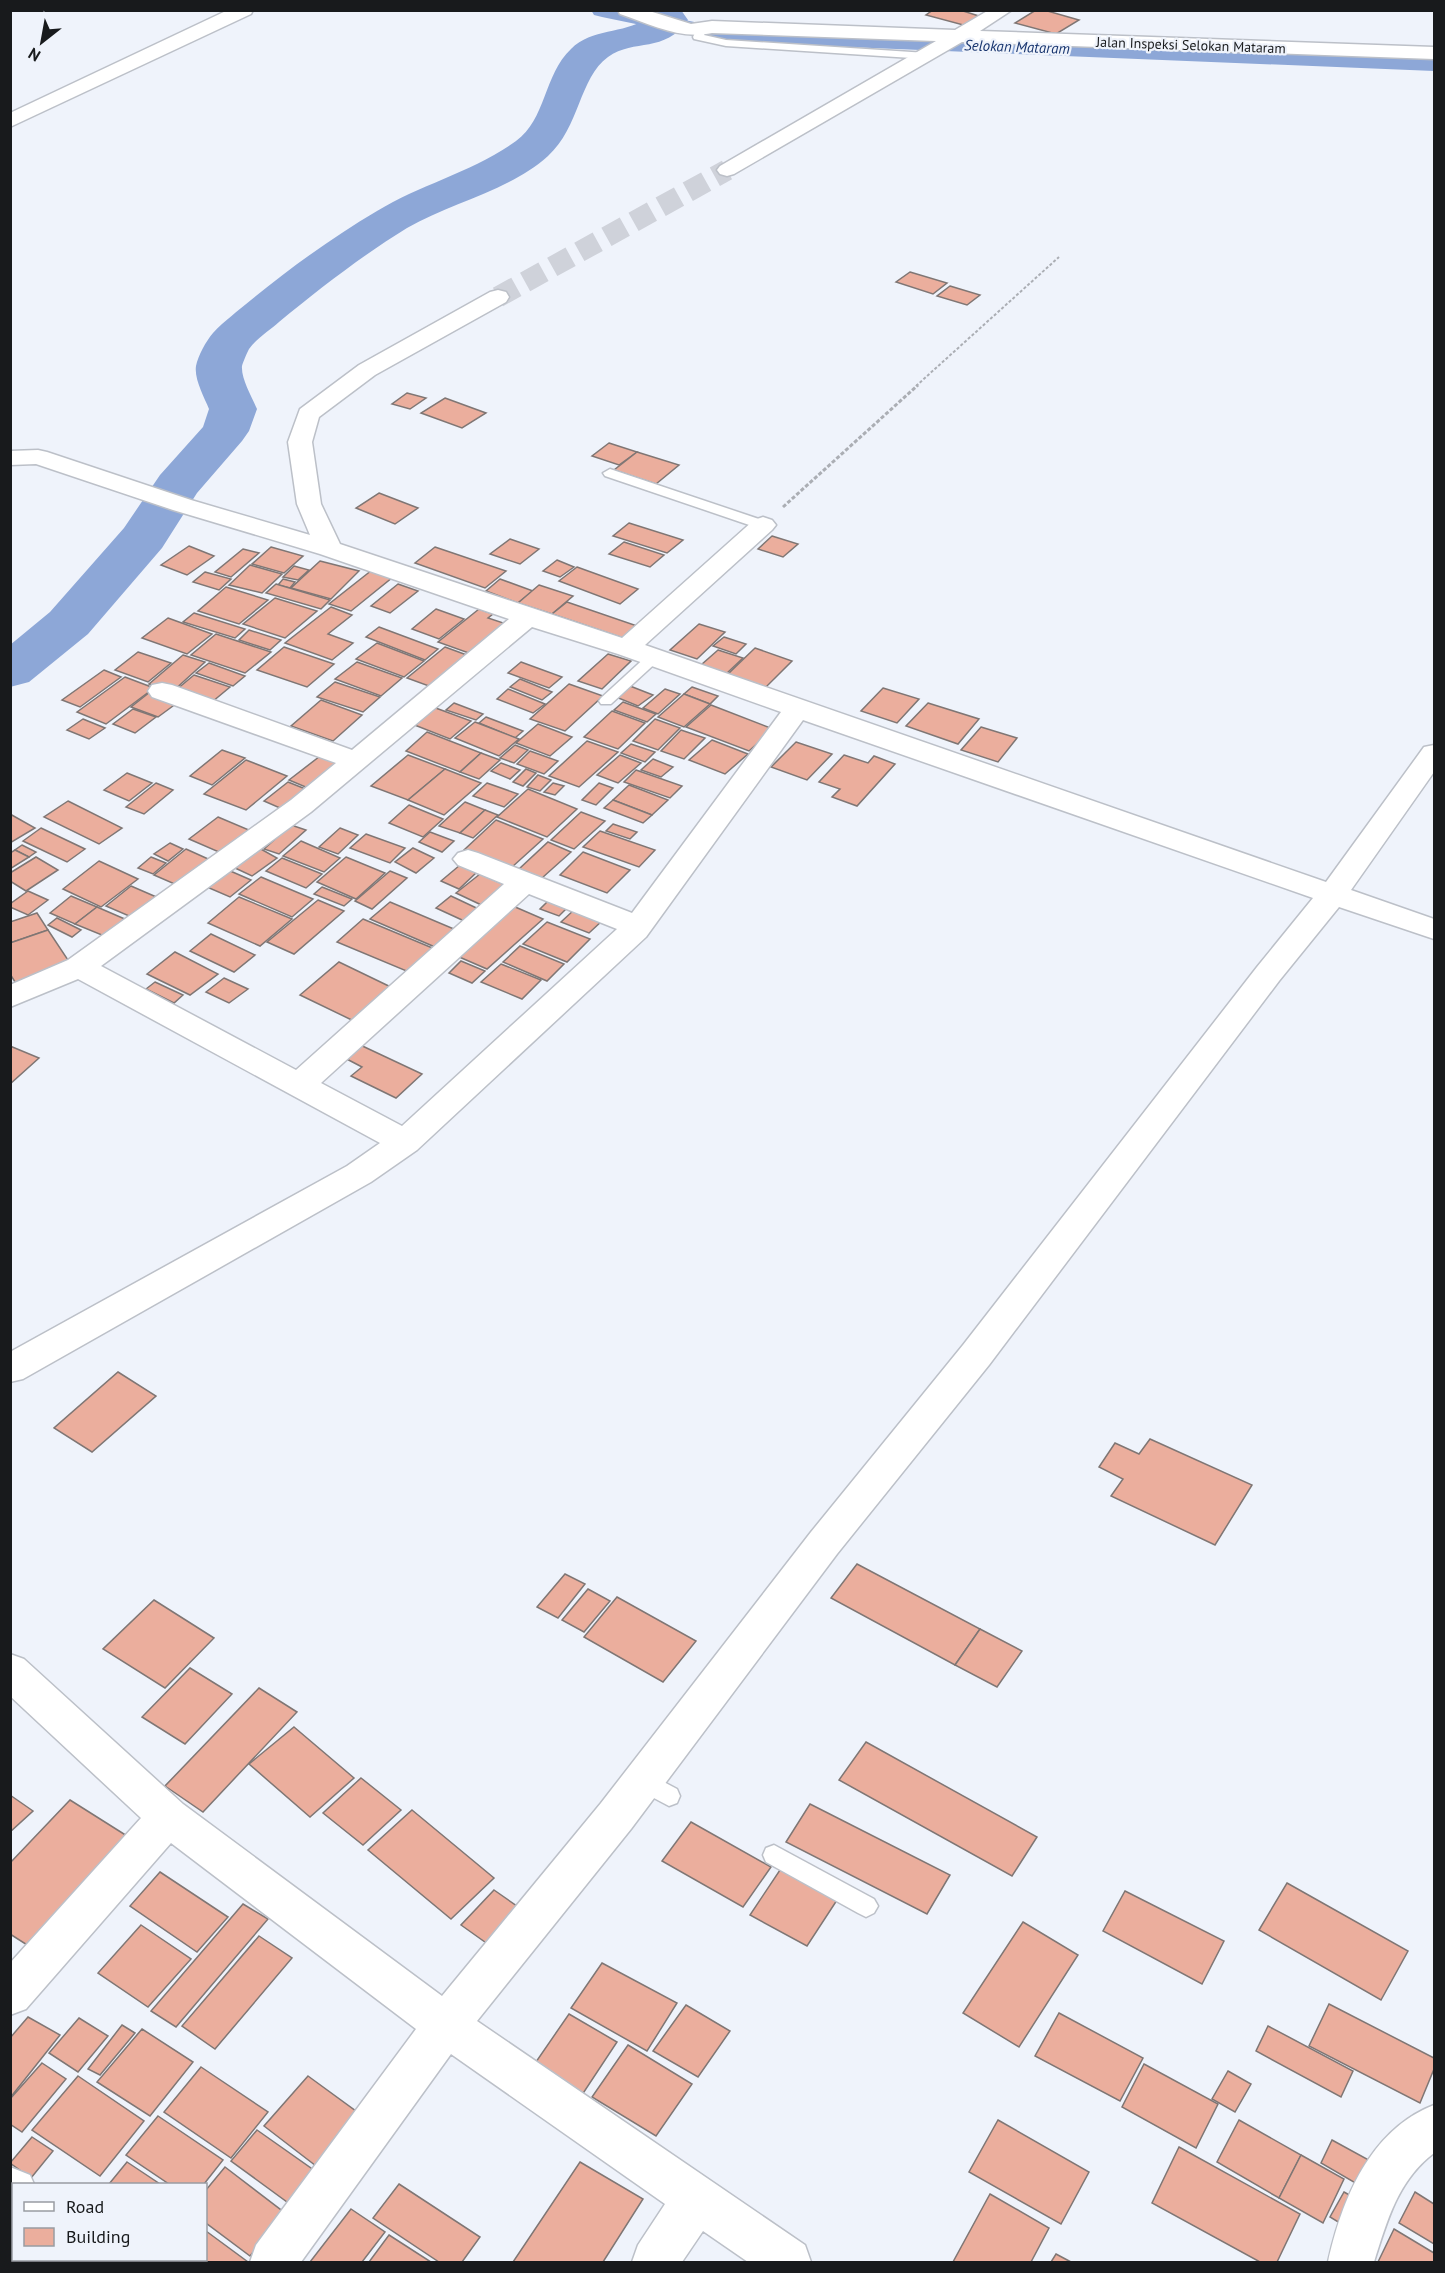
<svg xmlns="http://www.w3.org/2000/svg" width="1445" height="2273" font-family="'PT Sans',sans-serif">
<rect width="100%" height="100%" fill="#eff3fb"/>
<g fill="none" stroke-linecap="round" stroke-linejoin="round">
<polygon fill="#8da7d7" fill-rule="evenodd" points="591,10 637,10 723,28 1434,57 1434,71 723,42 602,17 594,15"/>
<path fill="#8da7d7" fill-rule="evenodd" d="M 640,10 L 681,10 L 688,20 C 664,54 635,38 608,57 C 579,78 580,127 548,156 C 509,191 452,202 407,228 C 363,255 319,289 279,322 C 270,330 256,339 249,349 C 247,353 243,362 242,366 C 241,379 252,397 257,409 L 249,431 L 242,441 L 197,493 L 162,548 L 88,634 L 29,682 L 10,687 L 10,645 L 50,612 L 124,528 L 160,475 L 203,427 L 209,409 C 204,397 194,379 196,366 C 198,356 206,341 213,333 C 224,321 238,311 251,300 C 290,268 333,237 377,211 C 421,184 473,172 516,141 C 546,120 544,74 571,49 C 592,28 623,34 646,19 Z"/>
</g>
<g fill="#ebae9d" stroke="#7f7674" stroke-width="1.5">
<polygon points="933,10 960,10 982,17 967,26 926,15"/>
<polygon points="1036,10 1044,10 1079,20 1056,34 1015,23"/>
<polygon points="910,272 947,283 933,294 896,282"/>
<polygon points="950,286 980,295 967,305 937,296"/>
<polygon points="407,393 426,398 410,409 392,404"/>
<polygon points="445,398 486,413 462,428 421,413"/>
<polygon points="609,443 637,452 619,465 592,456"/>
<polygon points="637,452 679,465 656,484 614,470"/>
<polygon points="379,493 418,508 395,524 356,508"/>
<polygon points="629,523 683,540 667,553 613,536"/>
<polygon points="772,536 798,544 783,557 758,549"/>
<polygon points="510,539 539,549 520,564 490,554"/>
<polygon points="624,542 664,555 650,567 609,554"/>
<polygon points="189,546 214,556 187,575 161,565"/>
<polygon points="271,547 303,556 284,573 252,564"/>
<polygon points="435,547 506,571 485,588 415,563"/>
<polygon points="243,549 259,553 231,577 215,572"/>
<polygon points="557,560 574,567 560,577 543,571"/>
<polygon points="320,561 359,571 331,599 291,588"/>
<polygon points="250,565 282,574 262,593 229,585"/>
<polygon points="294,566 309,570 298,580 283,577"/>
<polygon points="577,567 638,589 620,604 559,581"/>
<polygon points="372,570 393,577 351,611 329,604"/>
<polygon points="205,572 231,579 219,590 193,582"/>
<polygon points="283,579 295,582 290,588 278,585"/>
<polygon points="500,579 533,591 518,603 486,591"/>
<polygon points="276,584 330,600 321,609 266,593"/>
<polygon points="398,584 418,591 390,613 371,606"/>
<polygon points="539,585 573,596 552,614 518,603"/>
<polygon points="226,587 268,600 239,624 198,611"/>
<polygon points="275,598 317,611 285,638 243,624"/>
<polygon points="567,602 643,628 629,640 552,614"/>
<polygon points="331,607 352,615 328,634 353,643 332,660 285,643"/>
<polygon points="436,609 464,619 439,639 412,629"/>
<polygon points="479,609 493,614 488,618 512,626 477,656 438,642"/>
<polygon points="194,613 245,629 235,638 183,622"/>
<polygon points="168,618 212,634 187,654 142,638"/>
<polygon points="699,624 725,632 697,659 670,650"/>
<polygon points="379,627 438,649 425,660 366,637"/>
<polygon points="249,630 281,640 270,650 239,640"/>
<polygon points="216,634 271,652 245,673 191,655"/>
<polygon points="724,637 746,644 736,654 713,646"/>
<polygon points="377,643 424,661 404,677 356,659"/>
<polygon points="284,647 334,664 307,687 257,670"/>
<polygon points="445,647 475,658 437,689 407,678"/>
<polygon points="755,648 792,661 766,687 728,674"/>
<polygon points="718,650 743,658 726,674 701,665"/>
<polygon points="138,652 171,663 148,682 115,670"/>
<polygon points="608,654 631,661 602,689 578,681"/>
<polygon points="183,655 205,662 172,692 149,684"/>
<polygon points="357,662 402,678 381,696 335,679"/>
<polygon points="521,662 562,677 549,688 508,673"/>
<polygon points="209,663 245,676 233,686 196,673"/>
<polygon points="104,670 121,677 80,707 62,700"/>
<polygon points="194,675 230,687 212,702 176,690"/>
<polygon points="125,677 154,688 106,724 77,712"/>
<polygon points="520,679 552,692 542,700 510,687"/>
<polygon points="335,682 380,697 363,712 317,697"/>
<polygon points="569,684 603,696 565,731 530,719"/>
<polygon points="630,686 653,695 638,706 616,697"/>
<polygon points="692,687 718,696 710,704 684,694"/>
<polygon points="883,688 919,699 897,723 861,711"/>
<polygon points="508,689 545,704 533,713 497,699"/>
<polygon points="665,689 680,694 658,714 643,708"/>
<polygon points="150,692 177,703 158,717 131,707"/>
<polygon points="684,694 710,704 684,727 658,717"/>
<polygon points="321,700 362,715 333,741 291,726"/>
<polygon points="623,702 656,714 647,722 614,710"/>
<polygon points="454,703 483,714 476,720 446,710"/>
<polygon points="928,703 979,719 958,744 906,726"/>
<polygon points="711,705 773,729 749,751 686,727"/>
<polygon points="433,707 471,721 450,739 412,724"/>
<polygon points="133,709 156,717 135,733 113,724"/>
<polygon points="612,711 645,723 618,749 584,737"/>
<polygon points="486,717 523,731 515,738 479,723"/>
<polygon points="83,719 105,728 89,739 67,730"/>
<polygon points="655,719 680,728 658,750 633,741"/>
<polygon points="475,722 519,739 499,756 455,738"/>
<polygon points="538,724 572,737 550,756 516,743"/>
<polygon points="981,727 1017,738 998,762 961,750"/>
<polygon points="681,730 705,738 684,759 661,751"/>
<polygon points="427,732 481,753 460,772 406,751"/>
<polygon points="712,740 748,754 725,774 689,760"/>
<polygon points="587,741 618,752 579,787 549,776"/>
<polygon points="796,742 832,754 807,780 771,767"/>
<polygon points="631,744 655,752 645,762 621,753"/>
<polygon points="515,745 528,750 514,763 500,758"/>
<polygon points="222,750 245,758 212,785 190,776"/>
<polygon points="530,751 558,761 544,774 517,764"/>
<polygon points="324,753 349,763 315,791 289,780"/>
<polygon points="481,753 500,760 479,779 460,772"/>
<polygon points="408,755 445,769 408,800 371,786"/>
<polygon points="620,755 641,763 618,783 597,775"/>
<polygon points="844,755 868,763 874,756 895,764 857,806 832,797 840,789 819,782"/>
<polygon points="653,759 673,767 661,777 641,770"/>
<polygon points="246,760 287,776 246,810 204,794"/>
<polygon points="501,763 520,770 510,779 491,771"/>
<polygon points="445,769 481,783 444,815 408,800"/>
<polygon points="526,769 536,773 523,786 513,782"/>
<polygon points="636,770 682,786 670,798 624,782"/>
<polygon points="127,773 152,783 129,801 104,790"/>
<polygon points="538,775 551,780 540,791 527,787"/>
<polygon points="288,782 313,792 289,812 264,801"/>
<polygon points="156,783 173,790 144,814 126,807"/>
<polygon points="487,783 518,794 504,807 473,796"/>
<polygon points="553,783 564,786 555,795 544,792"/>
<polygon points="599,783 613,788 596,805 582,800"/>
<polygon points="629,785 668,800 652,815 613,800"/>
<polygon points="528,789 577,809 547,837 497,817"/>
<polygon points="613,800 652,815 643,823 604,808"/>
<polygon points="68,801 122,828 99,844 44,817"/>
<polygon points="465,802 485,810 460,833 439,826"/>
<polygon points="409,805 443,819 423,837 389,823"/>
<polygon points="485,810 498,815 473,838 460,833"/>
<polygon points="581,812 605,821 574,849 551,840"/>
<polygon points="10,814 35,828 10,843"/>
<polygon points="218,817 256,833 228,856 189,839"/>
<polygon points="496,820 543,839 511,868 464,850"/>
<polygon points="613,824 637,832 630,839 606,831"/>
<polygon points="291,825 306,830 279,854 264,849"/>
<polygon points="41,828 85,849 67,862 23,841"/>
<polygon points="340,828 358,835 338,854 319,847"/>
<polygon points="600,831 655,850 639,867 583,847"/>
<polygon points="430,832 454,841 442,852 419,842"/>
<polygon points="366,834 405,848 390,863 350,848"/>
<polygon points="301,841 340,858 324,872 283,856"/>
<polygon points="548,842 571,852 542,878 519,869"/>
<polygon points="170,843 183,849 168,861 154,854"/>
<polygon points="22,845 36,852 29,857 15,850"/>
<polygon points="259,848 277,858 252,876 233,867"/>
<polygon points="413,848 434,858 416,873 395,862"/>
<polygon points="186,849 217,863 186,889 154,875"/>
<polygon points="15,850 29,857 10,869 10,853"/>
<polygon points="583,852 630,870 607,893 560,875"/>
<polygon points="36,857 58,870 26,891 10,881 10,873"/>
<polygon points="151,857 166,863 153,874 138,868"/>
<polygon points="346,857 385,873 356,899 317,882"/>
<polygon points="282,858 322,874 306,888 266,871"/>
<polygon points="99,861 138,879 101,907 63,889"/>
<polygon points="460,865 477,872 459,889 441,881"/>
<polygon points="228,870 251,880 230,897 207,887"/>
<polygon points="390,871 407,878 372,909 355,901"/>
<polygon points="480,874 514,889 490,909 456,893"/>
<polygon points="261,877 313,899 292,917 239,894"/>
<polygon points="131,886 161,899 136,919 106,906"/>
<polygon points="322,887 352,899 344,906 314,894"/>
<polygon points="28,891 48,900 28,915 10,907 10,904"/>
<polygon points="71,896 97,907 75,924 50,913"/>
<polygon points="451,896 487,913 473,925 436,908"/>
<polygon points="553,896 572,903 559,916 540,909"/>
<polygon points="239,897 292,919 260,946 208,923"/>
<polygon points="318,900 344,911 294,954 267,942"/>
<polygon points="390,902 461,932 442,950 370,919"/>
<polygon points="506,903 543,919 487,969 450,953"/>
<polygon points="97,907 134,923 114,940 75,924"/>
<polygon points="575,909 603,920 589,933 561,922"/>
<polygon points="37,913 48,930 10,943 10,922"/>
<polygon points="57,918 81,930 72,937 48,925"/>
<polygon points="363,919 442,952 416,975 337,942"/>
<polygon points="547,922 590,939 567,962 523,944"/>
<polygon points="48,930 72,966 17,985 10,974 10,943"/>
<polygon points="211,934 255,955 234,972 190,951"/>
<polygon points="520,946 564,964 547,981 503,962"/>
<polygon points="175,952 218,974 190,995 147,974"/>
<polygon points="461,961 485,971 472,983 449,973"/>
<polygon points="339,962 397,990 358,1023 300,995"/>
<polygon points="501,964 541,980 522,999 481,982"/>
<polygon points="224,978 248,989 229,1003 206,992"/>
<polygon points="155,982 183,995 174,1003 146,989"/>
<polygon points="356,1043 422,1074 396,1098 351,1076 362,1067 341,1056"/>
<polygon points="10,1046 39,1058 10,1084"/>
<polygon points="118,1372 156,1396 92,1452 54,1428"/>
<polygon points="1150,1439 1252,1485 1215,1545 1111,1496 1123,1479 1099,1467 1115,1443 1139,1454"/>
<polygon points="857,1564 980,1629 955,1665 831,1598"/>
<polygon points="565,1574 585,1584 558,1618 537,1607"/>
<polygon points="588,1589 610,1601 584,1632 562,1620"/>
<polygon points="617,1597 696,1641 663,1682 584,1637"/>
<polygon points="154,1600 214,1638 165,1688 103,1649"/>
<polygon points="980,1629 1022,1651 997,1687 955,1665"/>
<polygon points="190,1668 232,1694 185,1744 142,1717"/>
<polygon points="259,1688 297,1712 203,1812 165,1786"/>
<polygon points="294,1727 354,1778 310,1817 249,1764"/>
<polygon points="866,1742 1037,1837 1012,1876 839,1780"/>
<polygon points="361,1778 401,1810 363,1845 323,1813"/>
<polygon points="10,1795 33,1811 10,1832"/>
<polygon points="70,1800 135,1841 35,1950 10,1934 10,1863"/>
<polygon points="810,1804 950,1875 927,1914 786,1842"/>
<polygon points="412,1810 494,1878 451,1919 368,1850"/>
<polygon points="691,1822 771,1867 743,1907 662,1861"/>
<polygon points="782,1867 839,1897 807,1946 750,1915"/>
<polygon points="160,1872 228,1917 197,1952 130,1906"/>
<polygon points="1287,1883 1408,1951 1381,2000 1259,1930"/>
<polygon points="494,1890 524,1911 492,1947 461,1925"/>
<polygon points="1125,1891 1224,1941 1202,1984 1103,1931"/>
<polygon points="243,1904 268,1919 176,2027 151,2011"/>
<polygon points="1023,1922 1078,1955 1019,2047 963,2013"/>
<polygon points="141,1925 191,1959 148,2007 98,1973"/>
<polygon points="259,1936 292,1958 215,2049 182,2026"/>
<polygon points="602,1963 677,2003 647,2051 571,2008"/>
<polygon points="1329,2004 1434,2058 1434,2069 1420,2103 1309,2046"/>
<polygon points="686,2005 730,2031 698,2077 653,2051"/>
<polygon points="1059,2013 1143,2058 1120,2101 1035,2056"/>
<polygon points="569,2014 617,2042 576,2104 527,2075"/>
<polygon points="28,2017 60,2035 10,2098 10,2038"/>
<polygon points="79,2018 108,2036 78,2072 49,2053"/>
<polygon points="122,2025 135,2033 100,2075 88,2069"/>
<polygon points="1268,2026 1353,2071 1341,2097 1256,2051"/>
<polygon points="142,2029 193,2062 150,2116 97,2082"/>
<polygon points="628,2045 692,2084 656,2136 592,2097"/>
<polygon points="42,2063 66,2079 22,2132 10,2124 10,2099"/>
<polygon points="1144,2064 1218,2104 1196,2148 1122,2107"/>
<polygon points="201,2067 268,2112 231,2158 164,2112"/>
<polygon points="1228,2071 1251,2084 1235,2112 1212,2099"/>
<polygon points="78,2076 144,2121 100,2176 32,2130"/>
<polygon points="308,2076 364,2117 320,2169 264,2126"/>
<polygon points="158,2116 223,2160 204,2184 169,2184 126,2155"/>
<polygon points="998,2120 1089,2172 1061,2224 969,2172"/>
<polygon points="1239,2120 1301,2155 1279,2198 1217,2162"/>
<polygon points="257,2130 325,2178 298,2210 231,2161"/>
<polygon points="32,2137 53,2151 31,2178 10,2163"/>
<polygon points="1332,2140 1376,2164 1364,2188 1321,2163"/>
<polygon points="1179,2147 1300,2214 1277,2262 1260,2262 1152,2203"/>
<polygon points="1301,2155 1344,2179 1323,2223 1279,2198"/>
<polygon points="127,2162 160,2184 109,2184"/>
<polygon points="580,2162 643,2199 603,2262 513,2262"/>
<polygon points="225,2167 285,2213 250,2256 206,2223 206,2190"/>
<polygon points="399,2184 480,2237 462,2262 439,2262 373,2218"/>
<polygon points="1344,2192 1362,2202 1348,2228 1330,2217"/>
<polygon points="1415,2192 1434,2204 1434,2244 1399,2223"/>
<polygon points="990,2194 1049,2228 1031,2262 953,2262"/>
<polygon points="351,2209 385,2232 362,2262 310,2262"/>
<polygon points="1394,2229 1434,2253 1434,2262 1378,2262"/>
<polygon points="206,2231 248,2262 141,2262 143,2260 206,2260"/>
<polygon points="389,2235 431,2262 369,2262"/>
<polygon points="1056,2254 1071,2262 1051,2262"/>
</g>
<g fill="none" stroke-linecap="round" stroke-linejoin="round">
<polyline stroke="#cfd2da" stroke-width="21" stroke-dasharray="21 10" stroke-linecap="butt" points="498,297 727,170"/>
<g stroke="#bcc0c8" stroke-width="3">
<g id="service">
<polygon points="701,28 706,31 704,35 726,40 927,53 932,56 927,59 726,46 694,39 693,37 697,29"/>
<polygon points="610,469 768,522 770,525 763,529 758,528 605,476 603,473"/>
<polygon points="654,653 659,654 661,657 659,660 611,704 601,704 599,701 601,698 649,654"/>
<polygon points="643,1771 677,1789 680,1796 677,1803 669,1806 635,1788 632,1781 635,1774"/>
<polygon points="774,1845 874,1899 878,1906 874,1913 866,1917 858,1913 766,1862 763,1855 766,1848"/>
</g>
</g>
<g stroke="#bcc0c8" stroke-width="3">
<g id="minor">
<polygon points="228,10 253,10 251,14 10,127 10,113"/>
<path d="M 618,10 L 646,10 L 691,24 L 712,21 L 955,30 L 989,10 L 1012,10 L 980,31 L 1434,47 L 1434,59 L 962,42 L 734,174 L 727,176 L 720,174 L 717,170 L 720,166 L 936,41 L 712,33 C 680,40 650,24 620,14 Z"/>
<path d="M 498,290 L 506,292 L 509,297 L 506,302 L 375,375 L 319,417 L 312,442 L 321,504 L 340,544 L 622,638 L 754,520 L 763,517 L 772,520 L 776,525 L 772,530 L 645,645 L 1326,882 L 1424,747 L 1434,745 L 1434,772 L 1351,890 L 1434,919 L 1434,939 L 1339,907 L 1279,981 L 989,1365 L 837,1554 L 631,1829 L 477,2021 L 805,2245 L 811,2262 L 748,2262 L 703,2231 L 682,2262 L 632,2262 L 638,2245 L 665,2204 L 451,2054 L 301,2262 L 250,2262 L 256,2245 L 416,2029 L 171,1843 L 26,2009 L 10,2015 L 10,1963 L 141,1818 L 10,1696 L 10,1654 L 24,1659 L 183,1804 L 442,1996 L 601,1803 L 811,1532 L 963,1345 L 1257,967 L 1313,898 L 803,720 L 646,937 L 417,1150 L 371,1182 L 23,1379 L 10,1382 L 10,1352 L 347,1166 L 380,1143 L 78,979 L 10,1007 L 10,985 L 68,960 L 291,800 L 336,763 L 152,697 L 148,691 L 152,685 L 162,683 L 172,685 L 352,750 L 509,619 L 320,554 L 173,510 L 36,464 L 10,465 L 10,451 L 38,450 L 47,452 L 191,500 L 310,535 L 297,504 L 288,442 L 300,409 L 359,365 L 490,292 ZM 532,627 L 618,654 L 781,712 L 632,913 L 478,853 L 468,850 L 458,853 L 453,859 L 458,865 L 504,884 L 296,1070 L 101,966 L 311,812 ZM 529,894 L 617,929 L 402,1126 L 321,1083 Z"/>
<path d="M 1434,2105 L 1434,2153 C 1398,2180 1387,2221 1374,2262 L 1328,2262 C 1342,2199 1370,2130 1434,2105 Z"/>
<polygon points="10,2167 30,2175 34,2184 14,2184 14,2213 10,2212"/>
<polygon points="87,2260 138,2260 139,2262 88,2262"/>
</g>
</g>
<polyline stroke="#abaeb4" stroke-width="2" stroke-dasharray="3 2" stroke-linecap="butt" points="916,386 1059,257"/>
<polyline stroke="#abaeb4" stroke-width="3" stroke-dasharray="4 2" stroke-linecap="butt" points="783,507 918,385"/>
<use href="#service" fill="#fff" fill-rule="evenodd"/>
<use href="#minor" fill="#fff" fill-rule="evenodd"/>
</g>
<g text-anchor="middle" stroke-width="4.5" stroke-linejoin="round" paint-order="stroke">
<g font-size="14" fill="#181a1c" stroke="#eff3fb">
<text transform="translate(1191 45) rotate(2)" y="5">Jalan Inspeksi Selokan Mataram</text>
</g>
<g font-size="15" font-style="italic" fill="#18356f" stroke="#eff3fb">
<text transform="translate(1017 47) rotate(2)" y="5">Selokan Mataram</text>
</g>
</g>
<rect width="1445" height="2273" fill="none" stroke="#181a1c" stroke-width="24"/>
<rect x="12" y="2183" width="195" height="78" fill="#eff3fb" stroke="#999ca2" stroke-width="1.5"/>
<rect x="24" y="2202" width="30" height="9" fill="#ffffff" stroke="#999ca2" stroke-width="1.5"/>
<text x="66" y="2213" font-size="18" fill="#181a1c">Road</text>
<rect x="24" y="2228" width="30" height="18" fill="#ebae9d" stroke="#999ca2" stroke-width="1.5"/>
<text x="66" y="2243" font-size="18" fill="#181a1c">Building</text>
<g transform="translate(42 42) rotate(211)" stroke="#eff3fb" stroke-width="4.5" paint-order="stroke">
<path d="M0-4.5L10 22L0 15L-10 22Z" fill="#181a1c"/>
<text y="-9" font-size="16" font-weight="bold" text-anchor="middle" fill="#181a1c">N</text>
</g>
</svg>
